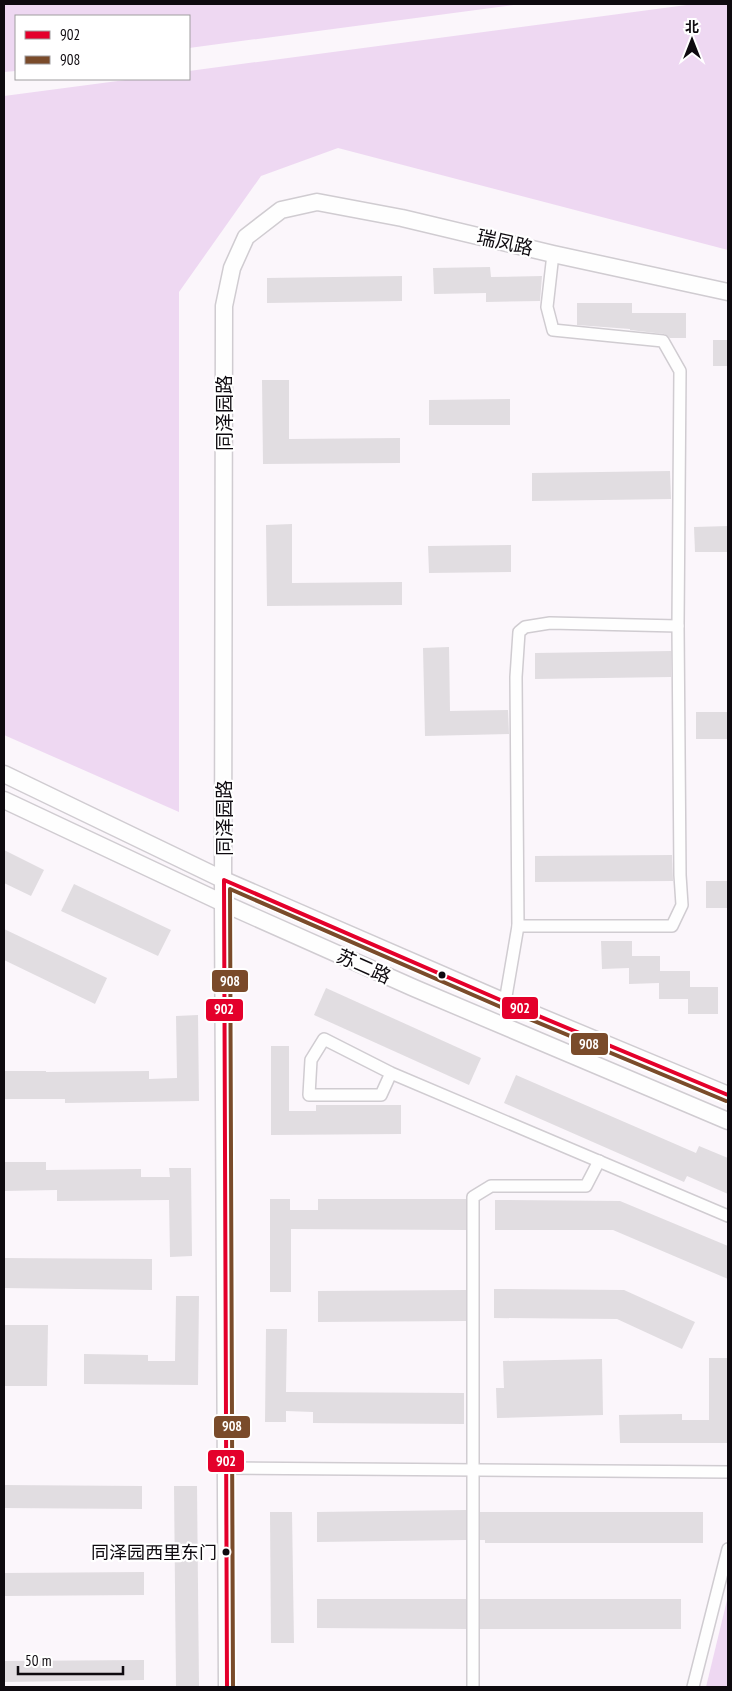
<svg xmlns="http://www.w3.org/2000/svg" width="732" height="1691" font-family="'PT Sans Narrow','Noto Sans SC',sans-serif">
<rect width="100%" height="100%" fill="#fbf6fb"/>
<g fill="#eed8f2">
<polygon points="4,4 521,4 189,48 189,16 16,16 16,71 4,72"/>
<polygon points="694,4 728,4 728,250 338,148 261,176 179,292 179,812 4,735 4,96 133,79 189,79 189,71"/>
<polygon points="728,1596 728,1687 706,1687"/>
</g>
<g fill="#e1dde1">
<polygon points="490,267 491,277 542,276 540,301 486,302 486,293 434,294 433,268"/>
<polygon points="402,276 402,301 267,303 267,278"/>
<polygon points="577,303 632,303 632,313 686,313 686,338 670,338 664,334 630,330 630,329 577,325"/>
<rect x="713" y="340" width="15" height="26"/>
<polygon points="262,380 289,380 289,439 400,438 400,463 263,464"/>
<polygon points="510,399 510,425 429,425 429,400"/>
<polygon points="670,471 671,499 532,501 532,473"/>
<polygon points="292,524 292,583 402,582 402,605 267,606 266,525"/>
<polygon points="728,526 728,552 695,552 694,527"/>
<polygon points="511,545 511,572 429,573 428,546"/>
<polygon points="449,647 450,711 508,710 509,734 425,736 423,648"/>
<polygon points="671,651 671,677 535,679 535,653"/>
<rect x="696" y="712" width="32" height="27"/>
<polygon points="4,850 44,870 31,896 4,883"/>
<polygon points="672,855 673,881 535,882 535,856"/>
<rect x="706" y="881" width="22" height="27"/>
<polygon points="74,884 171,930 158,956 61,911"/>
<polygon points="4,929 107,978 95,1004 4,960"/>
<polygon points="601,941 632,941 632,956 660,956 660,971 690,971 690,987 718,987 718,1014 688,1014 688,999 659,999 659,983 629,984 629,968 602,969"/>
<polygon points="326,988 481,1058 469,1085 314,1015"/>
<polygon points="198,1015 199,1101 65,1103 65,1099 4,1099 4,1071 46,1071 46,1072 149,1071 149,1079 177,1078 176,1016"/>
<polygon points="271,1046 289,1046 289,1111 316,1111 316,1105 401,1105 401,1134 271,1135"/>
<polygon points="516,1075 696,1153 699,1146 728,1158 728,1194 687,1176 684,1182 504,1103"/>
<polygon points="4,1162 46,1162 46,1170 141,1169 141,1177 170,1177 169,1168 191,1168 192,1256 170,1257 169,1200 57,1201 57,1190 4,1191"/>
<polygon points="270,1199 290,1199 290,1210 318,1210 318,1199 466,1199 466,1230 291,1229 291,1292 270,1292"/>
<polygon points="495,1200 620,1201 728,1246 728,1279 613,1230 495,1230"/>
<polygon points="4,1258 152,1259 152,1290 4,1288"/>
<polygon points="494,1289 624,1290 695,1322 682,1349 617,1319 494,1318"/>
<polygon points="466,1290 466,1321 318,1322 318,1291"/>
<polygon points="176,1296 199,1296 198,1385 84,1384 84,1354 148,1355 148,1361 175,1361"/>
<polygon points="4,1325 48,1325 47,1386 4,1386"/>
<polygon points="266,1329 287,1329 286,1392 464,1393 464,1424 313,1423 313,1412 286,1411 286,1422 265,1422"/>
<polygon points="709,1358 728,1358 728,1443 620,1443 619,1415 682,1414 682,1420 709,1420"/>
<polygon points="602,1359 603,1415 497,1418 496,1388 504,1388 503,1361"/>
<polygon points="4,1485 142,1486 142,1509 4,1508"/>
<polygon points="174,1486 197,1486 199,1687 176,1687"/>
<polygon points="466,1510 466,1540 317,1542 317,1512"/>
<polygon points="270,1512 292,1512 294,1643 271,1643"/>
<polygon points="480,1512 703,1512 703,1543 485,1543 485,1540 480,1540"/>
<polygon points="144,1572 144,1595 4,1596 4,1573"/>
<polygon points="317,1599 466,1599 466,1629 317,1628"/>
<rect x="480" y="1599" width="201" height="30"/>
<polygon points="144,1660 144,1680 4,1682 4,1661"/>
</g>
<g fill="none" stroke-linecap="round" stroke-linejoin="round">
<g stroke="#d0ccd1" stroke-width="14">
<g id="street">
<polyline points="518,926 672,926 682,905 680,875 678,626 680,371 663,341 553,330 547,307 553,254"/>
<polyline points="505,1002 518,926 516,677 519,632 525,627 550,623 678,626"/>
<polyline points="391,1073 381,1095 309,1095 311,1060 324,1039 391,1073 728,1216"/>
<polyline points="226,1468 728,1472"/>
<polyline points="473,1687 473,1197 491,1186 586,1186 599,1161"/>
<polyline points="693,1687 728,1549"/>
</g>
</g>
<g stroke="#d0ccd1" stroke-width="19">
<g id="secondary">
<polyline points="4,774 224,880 505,1002 728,1095"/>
<polyline points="4,800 223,903 414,988 728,1121"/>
<polyline points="227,1687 223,903 224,306 232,268 246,237 281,210 317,202 402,218 553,254 728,292"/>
</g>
</g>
<use href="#street" stroke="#fefefe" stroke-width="11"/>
<use href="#secondary" stroke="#fefefe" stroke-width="16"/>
<g stroke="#fff" stroke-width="8">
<polyline id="bus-1" points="227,1687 224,880 505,1002 728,1095"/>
</g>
<g stroke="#fff" stroke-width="8">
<polyline id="bus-2" points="233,1687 230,889 503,1008 726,1101"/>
</g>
<use href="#bus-1" stroke="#e4002b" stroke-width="4"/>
<use href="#bus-2" stroke="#7a4b2a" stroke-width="4"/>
</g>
<g fill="#0e0a0f" stroke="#fff" stroke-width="2">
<circle cx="442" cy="975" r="4.5"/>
<circle cx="226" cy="1552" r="4.5"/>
</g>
<g text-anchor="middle" stroke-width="4.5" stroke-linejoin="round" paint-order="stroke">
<g font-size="18" fill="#0e0a0f" stroke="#fff" text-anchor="end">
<text x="217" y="1559">同泽园西里东门</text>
</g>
<g font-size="19" fill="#0e0a0f" stroke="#fff">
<text transform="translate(505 242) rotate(13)" y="7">瑞凤路</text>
<text transform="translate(224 413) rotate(-90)" y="7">同泽园路</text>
<text transform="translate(224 818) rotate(-90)" y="7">同泽园路</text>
<text transform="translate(364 966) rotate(24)" y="7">苏二路</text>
</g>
</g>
<g stroke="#fff" stroke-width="2">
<rect x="211" y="969" width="38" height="24" rx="5" fill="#7a4b2a"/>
<rect x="501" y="996" width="38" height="24" rx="5" fill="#e4002b"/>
<rect x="205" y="998" width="39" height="24" rx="5" fill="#e4002b"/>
<rect x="570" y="1032" width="39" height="24" rx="5" fill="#7a4b2a"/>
<rect x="213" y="1415" width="38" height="24" rx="5" fill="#7a4b2a"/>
<rect x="207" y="1449" width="38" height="24" rx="5" fill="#e4002b"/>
</g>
<g font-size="14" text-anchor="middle" font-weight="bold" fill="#fff">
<text x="230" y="986">908</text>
<text x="520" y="1013">902</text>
<text x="224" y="1014">902</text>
<text x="589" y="1049">908</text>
<text x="232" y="1431">908</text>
<text x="226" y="1466">902</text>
</g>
<rect width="732" height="1691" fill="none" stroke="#0e0a0f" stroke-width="10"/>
<rect x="15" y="15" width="175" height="65" fill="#ffffff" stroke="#9f9d9f"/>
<rect x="25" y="31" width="25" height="8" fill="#e4002b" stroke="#9f9d9f"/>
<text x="60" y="40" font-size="15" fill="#0e0a0f">902</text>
<rect x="25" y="56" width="25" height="8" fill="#7a4b2a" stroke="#9f9d9f"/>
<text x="60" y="65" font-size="15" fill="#0e0a0f">908</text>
<g transform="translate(692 40)" stroke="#ffffff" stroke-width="4" paint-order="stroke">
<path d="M0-4L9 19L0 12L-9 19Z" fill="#0e0a0f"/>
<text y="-8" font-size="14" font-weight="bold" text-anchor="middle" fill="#0e0a0f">北</text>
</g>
<path d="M18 1666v8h105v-8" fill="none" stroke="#0e0a0f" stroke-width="2.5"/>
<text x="25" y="1666" font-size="15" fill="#0e0a0f" stroke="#ffffff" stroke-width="4" paint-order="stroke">50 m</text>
</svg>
